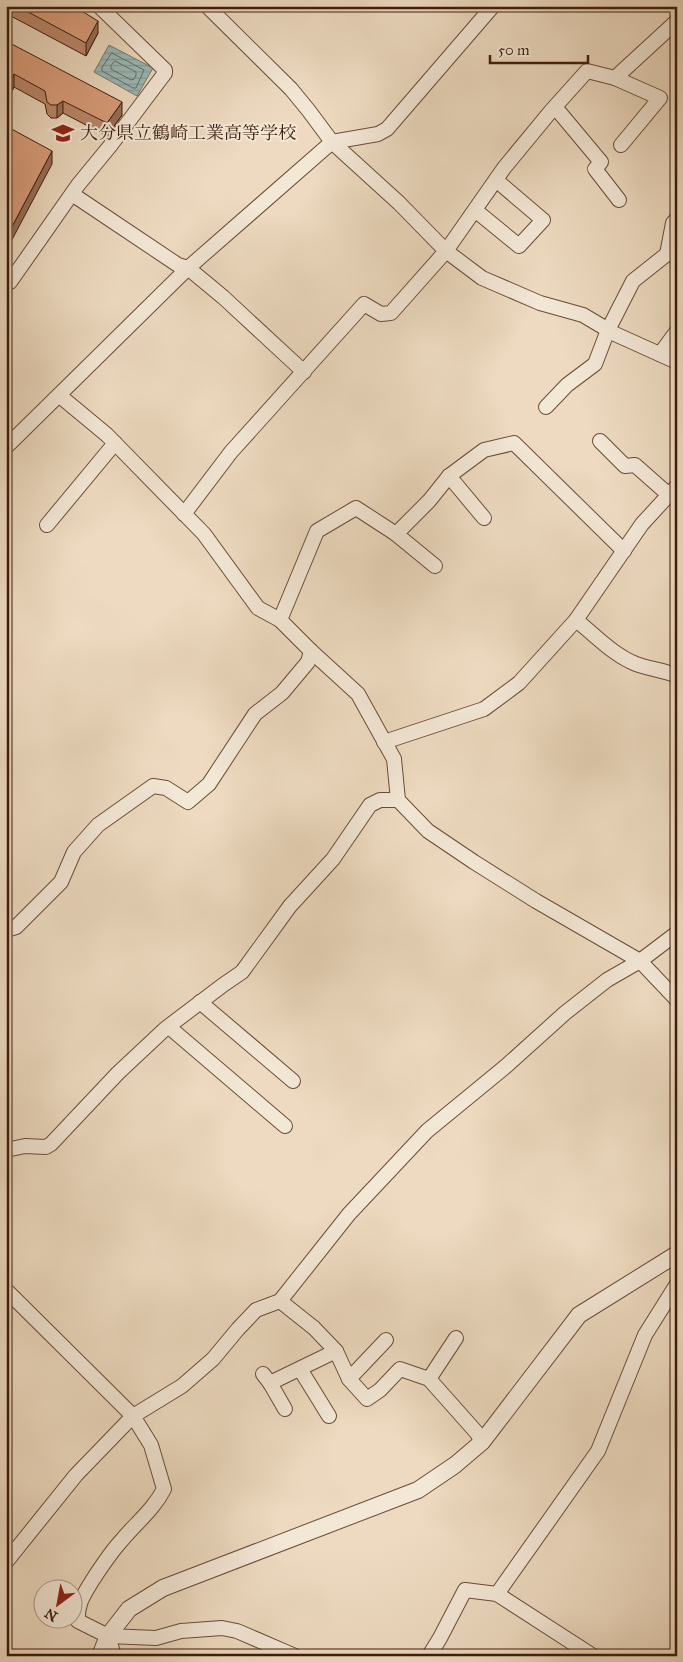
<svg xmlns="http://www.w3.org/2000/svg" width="683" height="1662" font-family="'IM FELL Great Primer','Noto Serif JP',serif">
<defs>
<pattern id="water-rules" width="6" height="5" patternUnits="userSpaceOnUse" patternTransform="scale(1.25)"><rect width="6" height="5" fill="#9abab8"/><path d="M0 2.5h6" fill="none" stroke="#869f9d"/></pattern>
</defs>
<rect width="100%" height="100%" fill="#eddac0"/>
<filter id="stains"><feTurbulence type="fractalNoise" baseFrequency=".004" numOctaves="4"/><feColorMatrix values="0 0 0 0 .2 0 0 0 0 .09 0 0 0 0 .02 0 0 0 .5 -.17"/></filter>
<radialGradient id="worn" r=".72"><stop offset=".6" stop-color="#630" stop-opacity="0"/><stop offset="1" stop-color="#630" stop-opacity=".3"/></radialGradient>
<polygon fill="url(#water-rules)" stroke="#757b73" points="109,45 153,68 137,96 94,72"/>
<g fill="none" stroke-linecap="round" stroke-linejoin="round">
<g stroke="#6c6c62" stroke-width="1">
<polygon points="112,53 144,70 136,88 133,88 102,71 102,68"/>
<polygon points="115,61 136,72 136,75 134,79 131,80 111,69 111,66"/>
</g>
<g stroke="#6a4c39" stroke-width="16">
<g id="minor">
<polyline points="207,6 291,89 309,111 332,142 399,203 446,251 482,278 540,303 583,315 615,334 677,362"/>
<polyline points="615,78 660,98 621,145"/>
<polyline points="555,107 601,162 595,169 619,200"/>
<polyline points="72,194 178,265 188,268 223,297 304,372"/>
<polyline points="475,210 519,246 543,220 496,180"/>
<polyline points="667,254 673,223 677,219"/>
<polyline points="6,280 10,282 78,185 110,146 165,73 165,70 99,6"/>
<polyline points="660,354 677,331"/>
<polyline points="60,396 107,435 204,534 258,608 280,620 311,651 358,694 394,759 398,800 428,831 474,862 536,901 640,961 677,1000"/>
<polyline points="546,407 567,385 595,364 608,330 633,281 667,254 677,256"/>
<polyline points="600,441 625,466 635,465 669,495"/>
<polyline points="6,447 188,268 332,142 378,134 387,129 493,6"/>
<polyline points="449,476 484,518"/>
<polyline points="184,514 231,452 364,304 381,314 391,313 446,251 504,168 551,111 587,71 615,78 677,21"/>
<polyline points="47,525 115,443"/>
<polyline points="396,534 435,566"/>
<polyline points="280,620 317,531 356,508 396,534 429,501 449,476 484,450 514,443 624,551"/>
<path d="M 576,620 C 595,635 613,655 636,664 C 649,669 664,670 677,676"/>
<polyline points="384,742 484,709 519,683 576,620 642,524 677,486"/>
<polyline points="6,930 16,927 61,882 74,852 98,825 153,786 166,788 188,802 209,784 255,714 282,693 308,662 311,651"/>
<polyline points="200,1002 293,1081"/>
<polyline points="169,1027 285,1126"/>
<polyline points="6,1150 25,1146 46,1147 51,1144 118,1073 165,1029 223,985 242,972 290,906 333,859 370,805 380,800 398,800"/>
<path d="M 6,1290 L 133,1416 L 151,1445 L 164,1489 C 154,1509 136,1523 122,1540 C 110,1553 101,1567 92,1581 C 83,1596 77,1604 78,1621 L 108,1636 L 156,1638 L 181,1631 L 222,1628 L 237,1631 L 295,1656"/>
<polyline points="280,1301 314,1328 336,1351 349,1379 367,1399 380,1390 400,1369 429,1379 477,1433 482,1442"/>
<polyline points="300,1369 329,1416"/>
<polyline points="263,1374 270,1383 336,1351"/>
<polyline points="349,1379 386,1340"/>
<polyline points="429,1379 456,1338"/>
<polyline points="270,1383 285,1409"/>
<polyline points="6,1562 76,1475 133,1416 182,1386 213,1359 238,1329 256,1310 280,1301 349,1214 427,1131 505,1067 565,1013 607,980 640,961 677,933"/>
<polyline points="497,1594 598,1451 645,1335 677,1284"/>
<polyline points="108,1636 114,1656"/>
<polyline points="429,1656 440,1638 465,1590 497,1594 593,1656"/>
</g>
</g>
<g stroke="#6a4c39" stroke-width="18">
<polyline id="tertiary" points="100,1656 108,1636 129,1609 163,1588 418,1490 455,1465 482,1442 579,1315 677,1254"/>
</g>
<use href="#minor" stroke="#f3e7d6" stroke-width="14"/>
<use href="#tertiary" stroke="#f3e7d6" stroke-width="16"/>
</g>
<g fill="#bb886b" stroke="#3e1d0c">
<polygon points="6,6 78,6 98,33 86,56 9,15 8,17 6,16"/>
<polygon points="6,41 122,115 107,136 63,113 57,118 51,118 47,114 45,104 14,87 12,91 6,88"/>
</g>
<g fill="#986f57" stroke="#3e1d0c">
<polygon points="8,6 9,6 9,15 8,17"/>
<polygon points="98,21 98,33 86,56 86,43"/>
<polygon points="14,74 14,87 12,91 12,79"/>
<polygon points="63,101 63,113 57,118 57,105"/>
<polygon points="122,102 122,115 107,136 107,123"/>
<polygon points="52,151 52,164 6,251 6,238"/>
</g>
<g fill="#d99e7c" stroke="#3e1d0c">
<polygon points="17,6 78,6 81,8 80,10 98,21 86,43"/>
<polygon points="6,41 122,102 107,123 63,101 57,105 51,105 47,102 45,91 14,74 12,79 6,76"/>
<polygon points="6,126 52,151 6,238 6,185 7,184 6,183"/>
</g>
<defs>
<g id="school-bare" transform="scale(1.725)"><path d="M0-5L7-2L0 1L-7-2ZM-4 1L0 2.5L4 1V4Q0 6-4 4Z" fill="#8f2418" stroke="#f3e7d6" stroke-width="2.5" paint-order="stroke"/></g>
</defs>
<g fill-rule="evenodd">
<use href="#school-bare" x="63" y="133"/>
</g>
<g text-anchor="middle" stroke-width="4" stroke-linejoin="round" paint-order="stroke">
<g font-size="18" fill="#3e1d0c" stroke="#f3e7d6" text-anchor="start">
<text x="80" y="139">大分県立鶴崎工業高等学校</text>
</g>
</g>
<rect width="683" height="1662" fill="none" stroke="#eddac0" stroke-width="25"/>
<rect x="8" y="8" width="668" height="1647" fill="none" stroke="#3e1d0c" stroke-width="2.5"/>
<rect x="12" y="12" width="658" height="1637" fill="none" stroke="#3e1d0c"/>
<g transform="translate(58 1604) rotate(212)"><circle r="24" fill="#f3e7d6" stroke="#ab9685"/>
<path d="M0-4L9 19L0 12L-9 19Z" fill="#8f2418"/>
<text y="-8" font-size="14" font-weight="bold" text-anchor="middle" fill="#3e1d0c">N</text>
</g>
<path d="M490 55v8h98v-8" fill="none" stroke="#3e1d0c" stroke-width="2.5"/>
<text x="498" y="55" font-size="15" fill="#3e1d0c" stroke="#f3e7d6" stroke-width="4" paint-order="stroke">50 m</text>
<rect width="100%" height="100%" filter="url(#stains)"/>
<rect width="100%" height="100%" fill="url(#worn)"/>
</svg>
